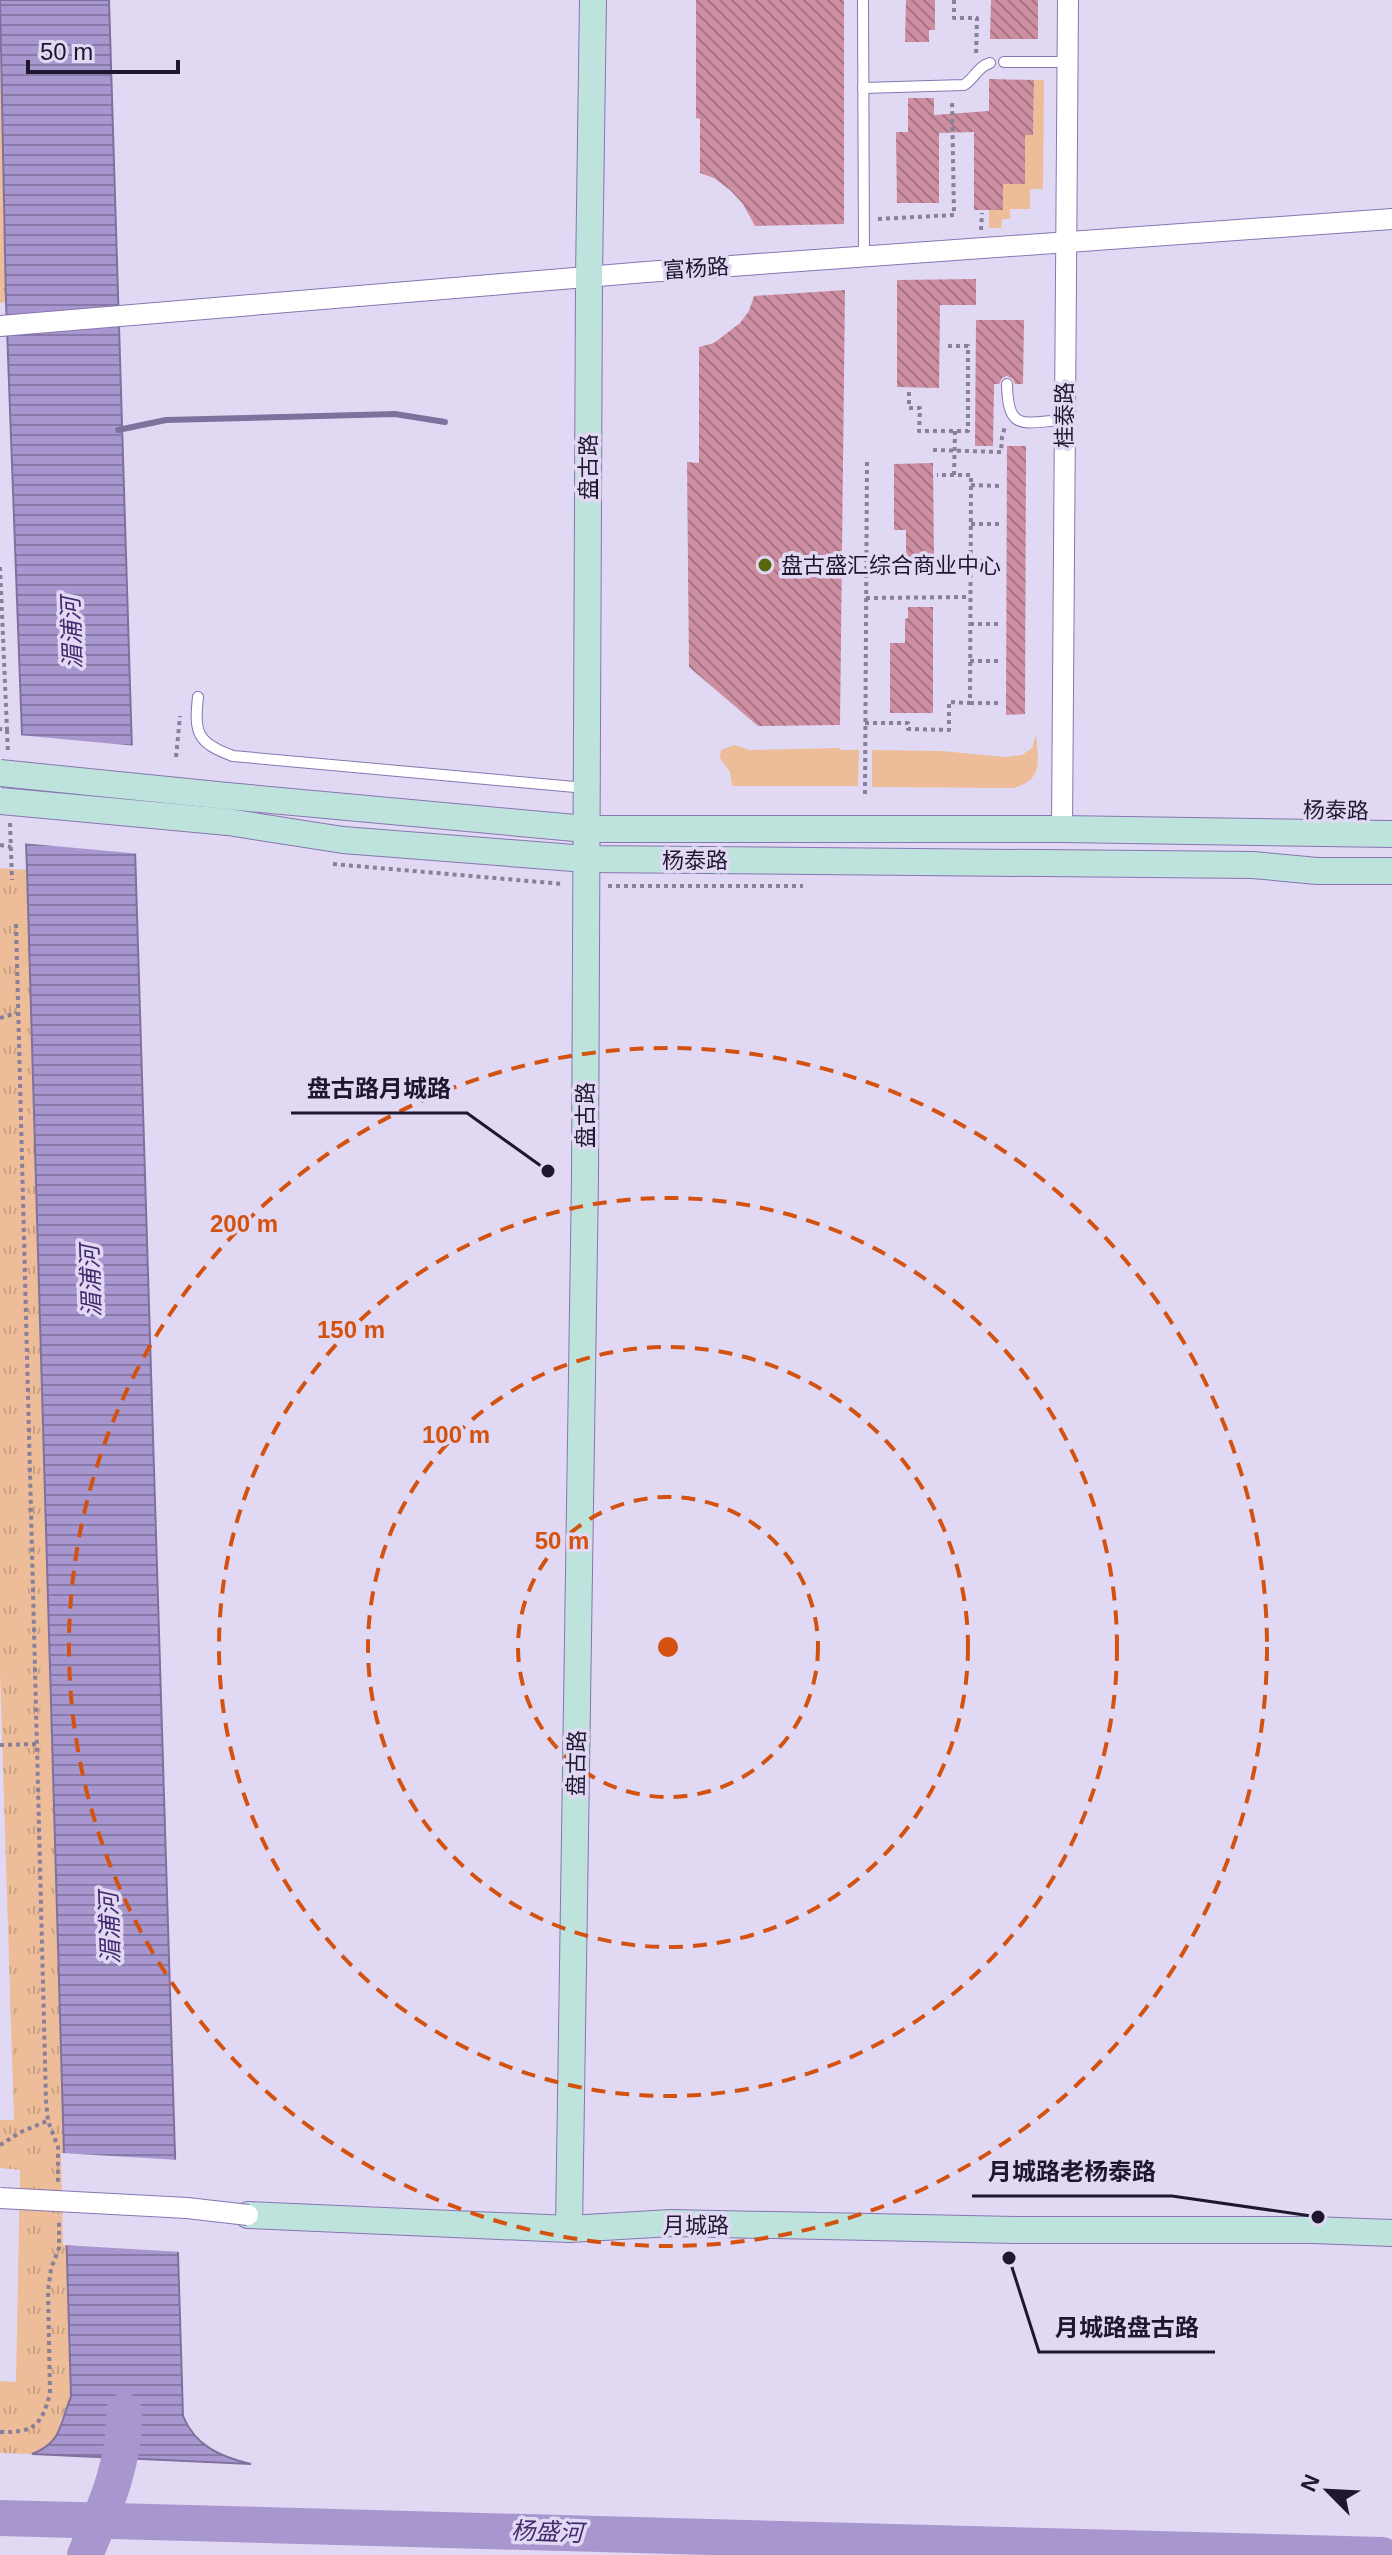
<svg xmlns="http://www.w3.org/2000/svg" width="1392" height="2555" font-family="Arial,'Noto Sans SC',sans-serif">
<defs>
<pattern id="park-tufts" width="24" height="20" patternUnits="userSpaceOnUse" patternTransform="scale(2)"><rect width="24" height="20" fill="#edbc98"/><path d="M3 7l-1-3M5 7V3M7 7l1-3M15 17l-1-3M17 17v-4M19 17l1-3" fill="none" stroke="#cba183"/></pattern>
<pattern id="water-rules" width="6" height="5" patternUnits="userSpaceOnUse" patternTransform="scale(2)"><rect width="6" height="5" fill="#a897ce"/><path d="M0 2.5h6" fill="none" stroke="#887aa8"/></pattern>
<pattern id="building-back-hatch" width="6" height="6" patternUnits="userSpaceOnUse" patternTransform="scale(2)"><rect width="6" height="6" fill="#cd8ea2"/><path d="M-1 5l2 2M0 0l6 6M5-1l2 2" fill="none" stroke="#a67384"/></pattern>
</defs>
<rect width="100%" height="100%" fill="#e1d9f4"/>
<g fill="#edbc98">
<polygon points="1034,80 1044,80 1043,189 1030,189 1030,209 1010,209 1010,219 1002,219 1001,228 989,228 989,210 1003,210 1003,183 1025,183 1025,135 1033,135"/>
<path d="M 1036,734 C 1038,761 1044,780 1013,788 L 872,787 L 872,750 L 942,751 L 1005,757 L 1022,755 L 1032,748 Z"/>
<polygon points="734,745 750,750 840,748 840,750 859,750 858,786 732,786 730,772 720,758 721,750"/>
</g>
<g fill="url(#park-tufts)">
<polygon points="0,51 6,302 0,303"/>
<polygon points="0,868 27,870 66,2172 71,2397 61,2420 59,2435 46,2448 32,2454 0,2453 0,2381 16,2382 20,2170 0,2168 0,2120 14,2120 0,1672"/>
</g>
<path fill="url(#water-rules)" stroke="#7f719e" stroke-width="2" d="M 0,0 L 109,0 L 183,2416 C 195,2446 221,2457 251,2464 L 32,2454 C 63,2442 59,2424 71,2397 L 27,870 L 6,302 Z"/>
<g fill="#e1d9f4">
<polygon points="18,735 137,746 139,797 20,785"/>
<polygon points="20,791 139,803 141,854 22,843"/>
<polygon points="61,2153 179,2160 182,2252 63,2245"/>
</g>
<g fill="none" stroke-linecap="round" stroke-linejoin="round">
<polyline stroke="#7f719e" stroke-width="6" points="118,430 166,420 395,414 445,422"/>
<g stroke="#a897ce" stroke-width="36">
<polyline points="0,2518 1382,2555"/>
<path d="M 85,2555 C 104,2510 126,2461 124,2411"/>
</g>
</g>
<g fill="url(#building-back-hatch)">
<polygon points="696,0 844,0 844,224 755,226 743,204 730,190 714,178 700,173 700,119 696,118"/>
<polygon points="906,0 935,0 935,30 929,30 929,42 905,42"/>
<polygon points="991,0 1038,0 1038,39 990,39"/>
<polygon points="989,79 1034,80 1033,135 1025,135 1025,184 1003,184 1003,210 974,210 974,132 939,133 939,203 897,203 896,132 908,132 908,98 934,98 934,115 989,111"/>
<polygon points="976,279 976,305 940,305 939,388 897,387 897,280"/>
<polygon points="845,290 840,725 758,726 689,667 687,462 699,463 699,347 714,343 740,323 749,311 754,296"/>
<polygon points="976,320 1024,320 1023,384 1015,384 1013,379 1007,376 1002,378 999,384 994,384 993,446 975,446"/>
<polygon points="1007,446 1026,446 1025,714 1006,715"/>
<polygon points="933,463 934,556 928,556 928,567 906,567 906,530 894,530 894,464"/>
<polygon points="908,607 933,607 933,713 890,713 890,643 905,643 905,619 908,618"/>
</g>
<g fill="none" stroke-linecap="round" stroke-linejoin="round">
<g stroke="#8875b2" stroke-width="12">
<g id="lane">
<polyline points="863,0 864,256"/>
<polyline points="1004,62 1067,62"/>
<path d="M 863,88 L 964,85 C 975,78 977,67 990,63"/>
<path d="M 1007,384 C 1008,433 1023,422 1064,420"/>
<path d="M 198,697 C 194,733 197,743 233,756 L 586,788"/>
</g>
</g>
<g stroke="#8875b2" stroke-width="22">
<g id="street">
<polyline points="0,326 646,272 1392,219"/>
<polyline points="1062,829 1068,0"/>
</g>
</g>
<g stroke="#8875b2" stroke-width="28">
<g id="secondary">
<polyline points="227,796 586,829 1062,829 1392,834"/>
<polyline points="228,822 343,840 586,859 1253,865 1317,871 1392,871"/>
<polyline points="248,2215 569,2229 671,2223 1016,2230 1313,2230 1392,2233"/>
<polyline points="569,2229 585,1178 589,277 593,0"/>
</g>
</g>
<g stroke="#88809a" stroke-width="4" stroke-dasharray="4 4" stroke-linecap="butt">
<polyline points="954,0 954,18 977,18 976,57"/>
<polyline points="878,219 954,215 952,100"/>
<polyline points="981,230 982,213"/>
<polyline points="909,392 909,408 920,408 919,431 968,431 968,346 946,346"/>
<polyline points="933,450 1001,452 1002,437 1005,427"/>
<polyline points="954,475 955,431"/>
<polyline points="971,485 1000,486"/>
<polyline points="971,524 1001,524"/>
<polyline points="970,561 1001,561"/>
<polyline points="0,567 7,730 0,729"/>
<polyline points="866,598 970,597"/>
<polyline points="970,624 999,624"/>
<polyline points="970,661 999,661"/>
<polyline points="970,703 1000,703"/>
<polyline points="865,723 908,723 908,729 949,730 949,702 970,703 971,475 937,475"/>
<polyline points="7,730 8,754"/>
<polyline points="176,757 180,716"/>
<polyline points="865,794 867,459"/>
<polyline points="10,823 12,880"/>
<polyline points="0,845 11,847"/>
<polyline points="333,864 563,884"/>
<polyline points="608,886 803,886"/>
<polyline points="16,924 46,2101 48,2121 58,2147 58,2183"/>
<polyline points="0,1018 17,1013"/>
<polyline points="0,1745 37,1744"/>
<polyline points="0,2145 21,2132 47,2121"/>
<path d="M 0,2432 C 34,2433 42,2425 50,2393 L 48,2291 L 51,2269 L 59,2248 L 59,2220"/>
</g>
<use href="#lane" stroke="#fff" stroke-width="10"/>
<use href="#street" stroke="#fff" stroke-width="20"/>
<use href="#secondary" stroke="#bee2dc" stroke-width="26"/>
<g stroke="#8875b2" stroke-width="22" stroke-linecap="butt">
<polyline id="street-bridge" points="0,2198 187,2208 248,2215"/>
</g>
<g stroke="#8875b2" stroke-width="28" stroke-linecap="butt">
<g id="secondary-bridge">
<polyline points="0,773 227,796"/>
<polyline points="0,801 228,822"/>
</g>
</g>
<use href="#street-bridge" stroke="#fff" stroke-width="20"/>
<use href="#secondary-bridge" stroke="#bee2dc" stroke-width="26"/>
</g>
<g fill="none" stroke="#d45210" stroke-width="4" stroke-dasharray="14 10">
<circle cx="668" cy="1647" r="150"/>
<circle cx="668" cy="1647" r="300"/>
<circle cx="668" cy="1647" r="449"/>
<circle cx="668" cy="1647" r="599"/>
</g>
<circle fill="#5a660b" stroke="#e1d9f4" stroke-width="3" cx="765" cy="565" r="8"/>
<g text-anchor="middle" stroke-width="7" stroke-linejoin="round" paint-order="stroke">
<g font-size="22" fill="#1f172f" stroke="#e1d9f4">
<text transform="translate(696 268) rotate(-4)" y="8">富杨路</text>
<text transform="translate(1064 415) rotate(-90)" y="8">桂泰路</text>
<text transform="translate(588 467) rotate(-90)" y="8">盘古路</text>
<text transform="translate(1336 810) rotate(1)" y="8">杨泰路</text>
<text x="695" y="868">杨泰路</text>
<text transform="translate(585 1115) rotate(-90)" y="8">盘古路</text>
<text transform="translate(576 1763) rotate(-89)" y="8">盘古路</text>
<text x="696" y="2233">月城路</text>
</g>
<g font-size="22" fill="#1f172f" stroke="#e1d9f4" text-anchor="start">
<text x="781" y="573">盘古盛汇综合商业中心</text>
</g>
<g font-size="24" font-style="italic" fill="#442b6d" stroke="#e1d9f4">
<text transform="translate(72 633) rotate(-92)" y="8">湄浦河</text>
<text transform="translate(91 1281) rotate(-92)" y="8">湄浦河</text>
<text transform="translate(110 1928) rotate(-92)" y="8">湄浦河</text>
<text transform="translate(547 2532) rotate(2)" y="8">杨盛河</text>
</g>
</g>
<circle cx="668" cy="1647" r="12" fill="#d45210" stroke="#e1d9f4" stroke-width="4"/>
<g font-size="24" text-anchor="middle" font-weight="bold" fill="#d45210" stroke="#e1d9f4" stroke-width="7" stroke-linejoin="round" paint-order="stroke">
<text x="244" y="1232">200 m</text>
<text x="351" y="1338">150 m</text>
<text x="456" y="1443">100 m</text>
<text x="562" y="1549">50 m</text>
</g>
<path fill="none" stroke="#1f172f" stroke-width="3" d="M548 1171L467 1113H291M1318 2217L1172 2196H972M1009 2258L1039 2352H1215"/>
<g fill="#1f172f" stroke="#e1d9f4" stroke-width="3">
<circle cx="548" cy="1171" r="8"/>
<circle cx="1318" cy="2217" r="8"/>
<circle cx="1009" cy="2258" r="8"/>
</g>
<g font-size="24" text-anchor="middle" font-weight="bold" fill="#1f172f" stroke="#e1d9f4" stroke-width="7" stroke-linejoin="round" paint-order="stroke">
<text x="379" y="1097">盘古路月城路</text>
<text x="1072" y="2180">月城路老杨泰路</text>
<text x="1127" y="2336">月城路盘古路</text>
</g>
<g transform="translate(1328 2491) rotate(294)" stroke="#e1d9f4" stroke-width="6" paint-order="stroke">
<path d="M0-6L14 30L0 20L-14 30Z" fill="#1f172f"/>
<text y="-12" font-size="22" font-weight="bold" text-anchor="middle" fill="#1f172f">N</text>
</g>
<path d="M28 60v12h150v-12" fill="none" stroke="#1f172f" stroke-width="4"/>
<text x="40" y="60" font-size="24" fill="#1f172f" stroke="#e1d9f4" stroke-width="6" paint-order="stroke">50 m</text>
</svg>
